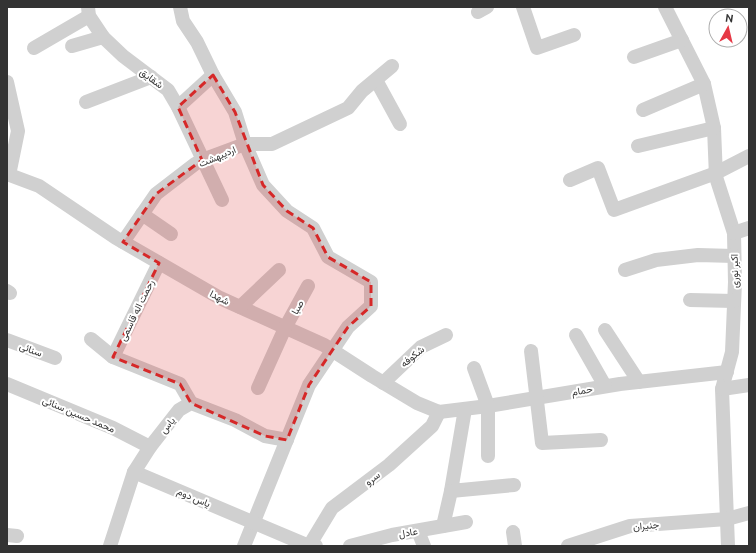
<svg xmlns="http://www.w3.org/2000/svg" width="756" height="553" font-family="Ubuntu,Vazirmatn,sans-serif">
<rect width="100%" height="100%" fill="#fff"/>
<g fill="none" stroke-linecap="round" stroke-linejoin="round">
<g stroke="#d0d0d0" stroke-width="14">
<polyline points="88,7 89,16 103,37 123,56 168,90 178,107 222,200"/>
<polyline points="180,7 183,21 197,42 213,75 235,112 245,144 263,185 287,211 313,228 328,257 371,282 371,306 348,327 309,385 244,546"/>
<polyline points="523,7 537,48 574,35"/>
<polyline points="665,7 704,84 714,128 716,177 734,233 735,282 732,352 722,389 728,546"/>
<polyline points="478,12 487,7"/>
<polyline points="72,46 103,37"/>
<polyline points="34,48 89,16"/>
<polyline points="634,57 682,40"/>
<polyline points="376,80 400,124"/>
<polyline points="7,82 18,131 9,175"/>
<polyline points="86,102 151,77"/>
<polyline points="178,107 213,75"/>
<polyline points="643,110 704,84"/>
<polyline points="638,146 714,128"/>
<polyline points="7,174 39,186 116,238 220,298 324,345 372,376 417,403 439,412 488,406 620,384 727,372"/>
<polyline points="570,180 598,168 614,210 716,173 749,156"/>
<polyline points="142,214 171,234"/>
<polyline points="734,233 749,228"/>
<polyline points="123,242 156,194 195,164 202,160 245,144 272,144 348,108 362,91 392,66"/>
<polyline points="625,270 656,260 698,255 734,256"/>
<polyline points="7,291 10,293"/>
<polyline points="690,300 734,301"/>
<polyline points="240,307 279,270"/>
<polyline points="605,330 639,382"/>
<polyline points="576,335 605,386"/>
<polyline points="91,339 113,357 180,384 191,403"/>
<polyline points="7,340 55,358"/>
<polyline points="531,351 542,443 601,440"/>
<polyline points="113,357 159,263"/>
<polyline points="474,368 488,406 488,456"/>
<polyline points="383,383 421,347 446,335"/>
<polyline points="7,384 113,428 150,447"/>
<polyline points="258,388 285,328 308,286"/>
<polyline points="722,389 749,385"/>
<polyline points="465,409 451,491 514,485"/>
<polyline points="134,472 309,546 316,546"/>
<polyline points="443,526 451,491"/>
<polyline points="418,531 424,546"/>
<polyline points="513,532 515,546"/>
<polyline points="7,535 17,536"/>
<polyline points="110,546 134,472 150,447 179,410 191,403 235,420 265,436 287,440"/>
<polyline points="309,546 332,508 389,465 432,426 439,412"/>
<polyline points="350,546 392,535 466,522"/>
<polyline points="568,546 630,526 727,519 749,513"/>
</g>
</g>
<path fill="#d62828" fill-opacity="0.2" stroke="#d62828" stroke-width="3" stroke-dasharray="8 5" stroke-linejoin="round" d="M 213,75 L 235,112 L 263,185 L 287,211 L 313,228 L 328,257 L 371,282 L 371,306 L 348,327 L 309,385 L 287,440 L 265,436 L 191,403 L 180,384 L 113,357 L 159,263 L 123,242 L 156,194 L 202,160 L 178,107 Z"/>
<g text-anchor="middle" stroke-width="4" stroke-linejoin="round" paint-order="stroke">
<g font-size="10" fill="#333" stroke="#fff">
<text transform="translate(152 78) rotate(37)" y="4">شقایق</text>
<text transform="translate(217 156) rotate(-23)" y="4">اردیبهشت</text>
<text transform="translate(734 271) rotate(-91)" y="4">اکبر نوری</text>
<text transform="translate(220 297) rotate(27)" y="4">شهدا</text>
<text transform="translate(297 307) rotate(-61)" y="4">صبا</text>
<text transform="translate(136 310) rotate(-64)" y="4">رحمت اله قاسمی</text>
<text transform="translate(31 349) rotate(21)" y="4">سنائی</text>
<text transform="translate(412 356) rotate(-39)" y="4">شکوفه</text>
<text transform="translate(582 390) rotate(-10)" y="4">حمام</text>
<text transform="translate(79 414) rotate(23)" y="4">محمد حسین سنائی</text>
<text transform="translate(167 425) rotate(-51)" y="4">یاس</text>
<text transform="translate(372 478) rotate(-37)" y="4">سرو</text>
<text transform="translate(194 497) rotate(23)" y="4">یاس دوم</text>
<text transform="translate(646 525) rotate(-5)" y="4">جنیران</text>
<text transform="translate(408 532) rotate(-10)" y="4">عادل</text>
</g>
</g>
<rect width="756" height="553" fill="none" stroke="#333333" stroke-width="16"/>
<g transform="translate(728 28) rotate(8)"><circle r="19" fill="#ffffff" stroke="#adadad"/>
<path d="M0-3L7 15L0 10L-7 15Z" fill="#e63946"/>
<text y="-6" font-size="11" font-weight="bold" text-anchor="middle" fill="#333333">N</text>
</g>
</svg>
